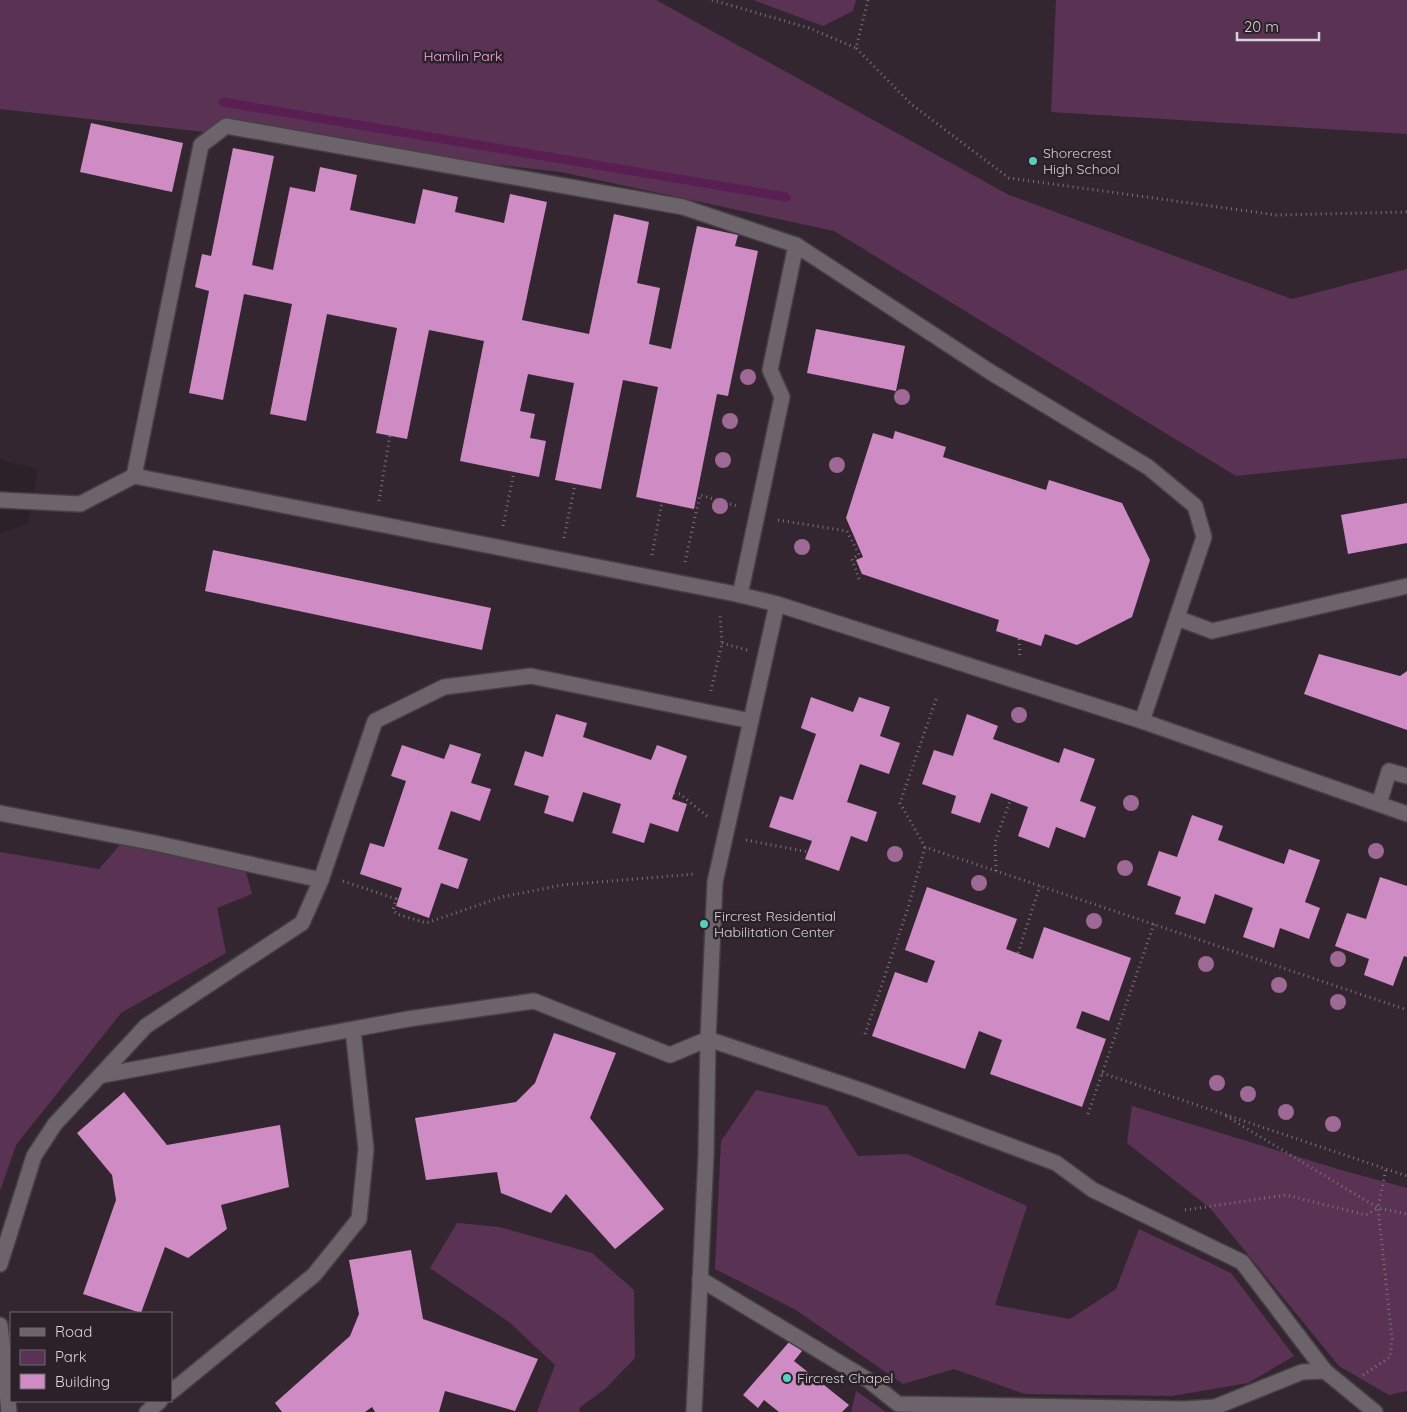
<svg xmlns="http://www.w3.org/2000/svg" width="1407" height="1412" font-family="Quicksand,sans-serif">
<rect width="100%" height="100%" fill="#2a2228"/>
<path fill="#342631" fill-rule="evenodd" d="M 512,0 L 1407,0 L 1407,1412 L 0,1412 L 0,534 L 28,523 L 38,469 L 0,460 L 0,108 ZM 11,1313 L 171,1313 L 171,1401 L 11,1401 Z"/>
<g fill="#5a3354">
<polygon points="0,0 656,0 1009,195 1292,299 1407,269 1407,458 1236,476 834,231 561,172 0,109"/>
<polygon points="753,0 856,0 853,11 823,26"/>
<polygon points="1056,0 1407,0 1407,134 1051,112"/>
<polygon points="120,845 245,869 252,894 217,908 226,953 121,1013 16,1145 0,1191 0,852 99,869"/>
<polygon points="756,1090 827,1106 858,1156 907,1154 1027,1206 995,1305 1070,1319 1116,1289 1139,1229 1231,1273 1294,1356 1248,1383 1172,1396 1025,1394 954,1369 903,1384 796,1310 715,1269 721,1141"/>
<polygon points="1132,1106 1341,1170 1407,1188 1407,1391 1389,1395 1339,1366 1210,1208 1127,1143"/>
<polygon points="457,1223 499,1227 592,1253 634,1290 635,1358 605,1389 579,1408 580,1412 537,1412 555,1365 509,1322 430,1268"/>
<polygon points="856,1391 886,1412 851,1412"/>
</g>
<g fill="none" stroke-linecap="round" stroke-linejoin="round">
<polyline stroke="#5a1f52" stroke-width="9" points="223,102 786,197"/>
</g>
<g fill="#cf8bc3">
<polygon points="91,123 183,143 172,192 80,172"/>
<polygon points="233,148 274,156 252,265 273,270 290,187 315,192 320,167 357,175 350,210 415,224 423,189 458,197 455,212 504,223 510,194 547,202 522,320 589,334 614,214 649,222 637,283 660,288 649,344 671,349 697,226 738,235 735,246 758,251 728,396 717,394 694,509 636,497 658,387 623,380 601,489 555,480 574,383 528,374 520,411 535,414 530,438 546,441 539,477 460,461 484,341 429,330 407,439 376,433 397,328 327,314 306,421 270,414 292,304 244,294 223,400 189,393 209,291 195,287 202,254 211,256"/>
<polygon points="816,329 905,346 896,391 807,373"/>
<polygon points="895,431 946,447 943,457 1046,490 1049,480 1122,503 1150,560 1132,617 1077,645 1045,634 1041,646 996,631 999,620 862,574 856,560 863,557 846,518 873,433 893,439"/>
<polygon points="1407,503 1407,543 1348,554 1341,515"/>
<polygon points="213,550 491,608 482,650 205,591"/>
<polygon points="1319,654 1400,676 1407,671 1407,730 1304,694"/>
<polygon points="811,697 853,712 859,697 890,707 880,736 900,743 889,774 860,764 847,802 877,812 867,842 851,836 839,871 805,859 812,841 769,827 780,796 793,800 816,734 801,728"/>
<polygon points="556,714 587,723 583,737 651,760 657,745 687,756 672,799 687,804 678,832 650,823 644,843 612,833 621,804 583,792 573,822 544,813 549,796 514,785 525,751 543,757"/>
<polygon points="967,714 998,726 993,739 1059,763 1064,748 1095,759 1080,801 1096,807 1085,838 1056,827 1049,848 1018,836 1028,807 991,793 980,823 951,813 956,796 922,784 934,750 953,756"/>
<polygon points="450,744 481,754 471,783 491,789 480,821 451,811 438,849 468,859 458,889 441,883 429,918 396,906 402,888 360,874 370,843 384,847 406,781 391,776 402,745 444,759"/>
<polygon points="1192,815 1223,826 1218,840 1284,864 1289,849 1320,860 1305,902 1320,908 1309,939 1280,928 1274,948 1243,937 1253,908 1215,894 1205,924 1175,914 1181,897 1147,885 1159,851 1177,857"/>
<polygon points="1380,877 1407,886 1407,957 1404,956 1393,986 1364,975 1369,959 1335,946 1347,913 1366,919"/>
<polygon points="927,887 1017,919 1006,949 1033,959 1044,927 1131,958 1109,1021 1082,1011 1076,1028 1106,1039 1082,1107 990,1074 1002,1040 979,1031 965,1069 872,1036 895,972 927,983 935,961 905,950"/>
<polygon points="554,1033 616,1053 590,1118 664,1209 615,1249 566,1194 551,1213 501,1193 497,1172 426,1180 415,1118 516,1102 535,1083"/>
<polygon points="124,1092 167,1145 280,1125 289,1187 221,1205 227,1229 188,1258 165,1247 141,1313 83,1294 116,1200 112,1175 77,1133"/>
<polygon points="411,1250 423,1319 538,1359 515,1411 445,1391 439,1412 375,1412 372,1407 365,1412 282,1412 275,1403 350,1336 359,1314 349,1260"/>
<polygon points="790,1341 802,1351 794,1361 849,1405 842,1412 779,1412 764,1400 758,1408 743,1395"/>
</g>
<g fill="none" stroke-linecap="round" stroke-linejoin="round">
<g stroke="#473f45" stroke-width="18">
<g id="minor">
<polyline points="134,476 201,145 226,126 683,207 796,245 992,373 1148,467 1195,506 1204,537 1142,721"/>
<polyline points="0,500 80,504 134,476 736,594 777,604 1142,721 1407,814"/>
<polyline points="740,595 782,397 770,370 796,245"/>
<polyline points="1177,618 1212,631 1407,586"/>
<polyline points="1379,804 1389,771 1407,776"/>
<polyline points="0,813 155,843 321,880"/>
<polyline points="103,1075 408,1019 534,1001 670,1055 708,1039 715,882 777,604"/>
<polyline points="0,1264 34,1156 55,1124 146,1026 302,923 321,880 375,721 444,687 531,676 751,721"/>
<polyline points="700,1279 868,1380 898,1404 1184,1409 1215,1407 1302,1372 1325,1371"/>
<polyline points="0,1325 9,1412"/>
<polyline points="171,1392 314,1275 359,1219 366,1149 353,1030"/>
<polyline points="147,1412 160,1401"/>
<polyline points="694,1412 706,1155 708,1039 863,1091 1056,1163 1093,1190 1242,1262 1325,1371 1375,1412"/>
</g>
</g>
<g stroke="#7a7378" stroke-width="3" stroke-dasharray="1 4" stroke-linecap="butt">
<polyline points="712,0 809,28 856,48"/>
<polyline points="868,0 856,48 911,104 1009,178 1276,215 1407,212"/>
<polyline points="379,501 390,435"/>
<polyline points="778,520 847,531 859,555 852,559 859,579"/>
<polyline points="503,526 514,472"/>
<polyline points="564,538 575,484"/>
<polyline points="652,555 662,502"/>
<polyline points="685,562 700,495 737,506"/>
<polyline points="1019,639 1020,659"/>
<polyline points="722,643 747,650"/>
<polyline points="711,691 722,643 720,613"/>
<polyline points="936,699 900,803 925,847 1407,1010"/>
<polyline points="674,793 680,794 708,817"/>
<polyline points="746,840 808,852"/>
<polyline points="996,871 995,842 1010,801"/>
<polyline points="343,881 396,899 393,910 397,914 426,923 502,897 562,885 695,874"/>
<polyline points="1018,953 1040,886"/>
<polyline points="865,1034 908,908 925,847"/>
<polyline points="1102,1073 1407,1176"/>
<polyline points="1088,1114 1154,924"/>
<polyline points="1226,1116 1378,1208 1407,1214"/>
<polyline points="1185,1210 1286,1195 1366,1215 1378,1208"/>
<polyline points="1363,1375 1390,1357 1392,1339 1378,1208 1386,1169"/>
</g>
<use href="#minor" stroke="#6d636b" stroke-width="15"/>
</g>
<g fill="#9e6994">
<circle cx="748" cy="377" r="8"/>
<circle cx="902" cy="397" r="8"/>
<circle cx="730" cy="421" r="8"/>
<circle cx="723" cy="460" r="8"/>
<circle cx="837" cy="465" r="8"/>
<circle cx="720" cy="506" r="8"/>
<circle cx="802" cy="547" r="8"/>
<circle cx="1019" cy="715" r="8"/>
<circle cx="1131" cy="803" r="8"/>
<circle cx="1376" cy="851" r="8"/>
<circle cx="895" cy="854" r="8"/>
<circle cx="1125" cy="868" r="8"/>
<circle cx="979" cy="883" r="8"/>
<circle cx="1094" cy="921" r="8"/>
<circle cx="1338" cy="959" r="8"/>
<circle cx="1206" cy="964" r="8"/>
<circle cx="1279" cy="985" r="8"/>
<circle cx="1338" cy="1002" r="8"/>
<circle cx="1217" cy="1083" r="8"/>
<circle cx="1248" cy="1094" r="8"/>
<circle cx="1286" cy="1112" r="8"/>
<circle cx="1333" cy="1124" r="8"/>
</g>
<g fill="#59cebe" stroke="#2a2228" stroke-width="2">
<circle cx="1033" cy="161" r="5"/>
<circle cx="704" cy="924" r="5"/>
<circle cx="787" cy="1378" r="5"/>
</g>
<g text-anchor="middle" stroke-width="5" stroke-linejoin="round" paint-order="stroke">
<g font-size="14" fill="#fca3ec" stroke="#2a2228">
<text x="463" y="61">Hamlin Park</text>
</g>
<g font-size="14" fill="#dad4d8" stroke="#2a2228" text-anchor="start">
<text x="1043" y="158">Shorecrest<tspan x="1043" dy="16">High School</tspan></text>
<text x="714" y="921">Fircrest Residential<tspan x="714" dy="16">Habilitation Center</tspan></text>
<text x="797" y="1383">Fircrest Chapel</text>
</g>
</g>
<rect x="10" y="1312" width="162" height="90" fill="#2a2228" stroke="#70696e"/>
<rect x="20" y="1328" width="25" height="8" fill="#6d636b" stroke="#70696e"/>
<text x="55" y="1337" font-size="15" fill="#dad4d8">Road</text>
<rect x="20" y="1350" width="25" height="15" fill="#5a3354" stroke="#70696e"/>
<text x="55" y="1362" font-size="15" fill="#dad4d8">Park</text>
<rect x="20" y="1374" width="25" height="15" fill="#cf8bc3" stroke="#70696e"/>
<text x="55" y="1387" font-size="15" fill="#dad4d8">Building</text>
<path d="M1237 32v8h82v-8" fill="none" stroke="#dad4d8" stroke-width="2.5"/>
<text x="1244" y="32" font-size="15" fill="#dad4d8" stroke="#2a2228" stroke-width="4" paint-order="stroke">20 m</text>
</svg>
